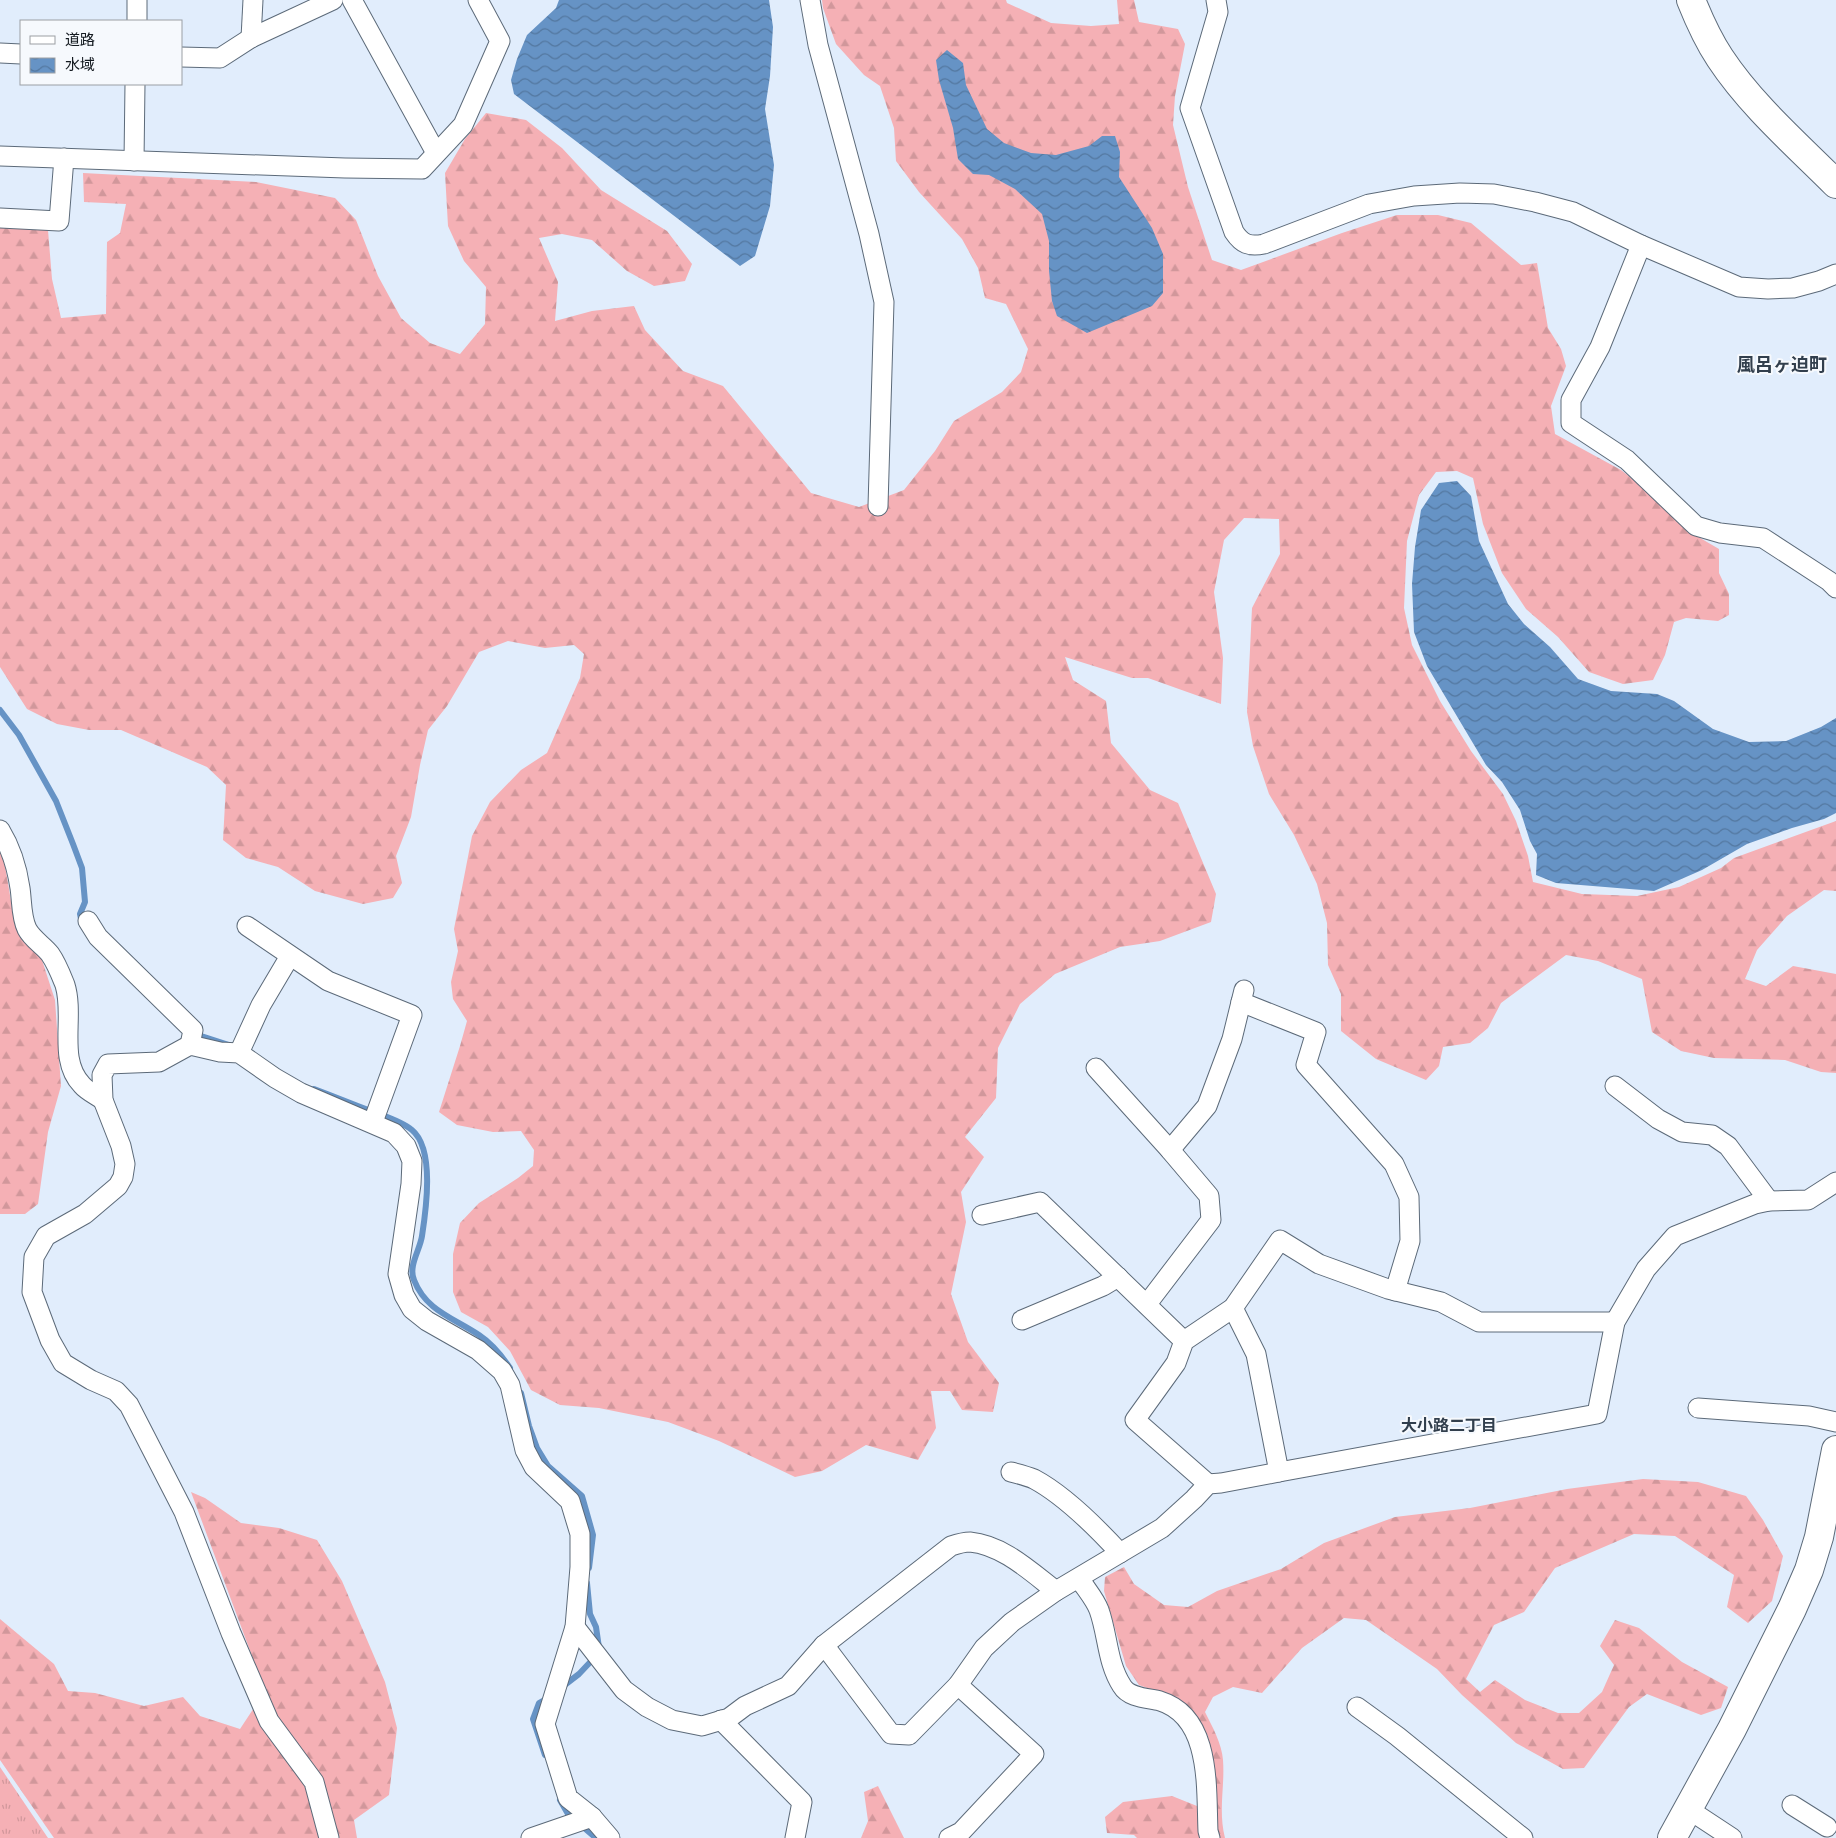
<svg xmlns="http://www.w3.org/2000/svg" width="1836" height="1838" font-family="Arial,'Noto Sans JP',sans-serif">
<defs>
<pattern id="grass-tufts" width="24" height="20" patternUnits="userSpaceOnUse" patternTransform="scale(1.25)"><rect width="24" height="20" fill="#f5b0b5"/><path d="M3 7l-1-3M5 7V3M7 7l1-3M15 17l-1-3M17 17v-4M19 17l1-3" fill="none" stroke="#d1979b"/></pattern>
<pattern id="forest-firs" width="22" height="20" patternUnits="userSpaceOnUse" patternTransform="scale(1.25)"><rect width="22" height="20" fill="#f5b0b5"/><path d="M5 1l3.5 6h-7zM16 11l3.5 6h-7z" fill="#d1979b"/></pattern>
<pattern id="water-waves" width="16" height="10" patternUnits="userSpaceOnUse" patternTransform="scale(1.25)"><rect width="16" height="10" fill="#6693c5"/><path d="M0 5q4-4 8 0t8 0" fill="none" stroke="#53779f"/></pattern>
</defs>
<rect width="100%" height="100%" fill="#e1edfc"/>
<polygon fill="url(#grass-tufts)" points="0,1767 48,1838 0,1838"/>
<g fill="url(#forest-firs)">
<polygon points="822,0 1006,0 1007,3 1051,23 1091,26 1119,24 1117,0 1134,0 1139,22 1178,29 1185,44 1175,96 1173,125 1188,187 1212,260 1241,270 1342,233 1397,215 1438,215 1471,223 1521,265 1537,263 1548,328 1561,349 1566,366 1551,406 1555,434 1621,470 1666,505 1695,535 1719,549 1719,573 1729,594 1729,615 1718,621 1686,618 1674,622 1665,655 1653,680 1623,684 1589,672 1558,637 1526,609 1502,573 1483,524 1473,478 1457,471 1436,472 1419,495 1407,541 1404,608 1412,645 1440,701 1471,751 1503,794 1516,821 1528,856 1533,882 1582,894 1637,896 1679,887 1721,868 1734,858 1836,821 1836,891 1824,890 1787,916 1757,950 1745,979 1766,986 1793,966 1836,974 1836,1073 1821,1072 1785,1060 1714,1058 1681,1051 1652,1032 1642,979 1598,961 1566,955 1501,1003 1488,1028 1470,1043 1443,1047 1439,1066 1426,1080 1376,1059 1341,1031 1341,994 1328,965 1327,923 1317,884 1294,835 1269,794 1253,746 1247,712 1252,608 1280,554 1279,519 1244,518 1224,540 1214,592 1223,658 1221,704 1148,678 1132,678 1065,657 1073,680 1106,701 1111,743 1150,790 1178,803 1216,894 1211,922 1160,941 1120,947 1055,974 1020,1004 998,1048 996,1098 965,1137 984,1157 961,1192 966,1222 951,1294 968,1342 999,1383 993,1412 962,1410 950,1391 931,1391 936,1428 918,1460 866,1445 822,1471 795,1477 719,1441 668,1422 599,1408 560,1405 531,1390 510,1351 488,1327 461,1312 453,1292 453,1254 460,1223 479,1203 518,1178 533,1166 534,1150 521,1131 493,1132 457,1125 439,1112 460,1046 467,1021 453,999 451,982 458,951 454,929 472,836 490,802 521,770 547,753 580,678 584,654 574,645 545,648 508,641 479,652 447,706 428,730 420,765 411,817 396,856 402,883 393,898 363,904 315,891 278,867 246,858 223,840 226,785 207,767 121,730 89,730 57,724 27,709 0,667 0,222 48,230 52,279 61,318 106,314 107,242 120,233 126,204 84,202 83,173 256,182 335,198 356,220 378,276 401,318 430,343 460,354 485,324 486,287 464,261 448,226 445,173 465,139 486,113 526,120 562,148 601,190 667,231 692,264 685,281 654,286 627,271 592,240 562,234 539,238 558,282 555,321 592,311 634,306 645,330 683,371 723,386 811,493 859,507 904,490 935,451 954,421 1002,392 1021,372 1028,349 1006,304 985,298 978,268 962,239 919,192 896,161 894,128 880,86 864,75 836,44 823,8"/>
<polygon points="0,851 3,854 12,907 23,937 41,957 55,1000 61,1086 48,1132 38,1204 25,1214 0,1214"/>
<path d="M 1643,1479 L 1698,1482 L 1746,1496 L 1763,1520 L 1783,1556 L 1772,1601 L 1748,1623 L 1727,1607 L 1734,1575 L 1675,1536 L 1634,1534 L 1555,1568 L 1524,1612 L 1494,1625 L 1466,1679 L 1480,1692 L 1495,1680 L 1525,1700 L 1558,1713 L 1579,1713 L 1602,1692 L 1614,1665 L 1600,1646 L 1615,1620 L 1639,1628 L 1682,1662 L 1728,1687 L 1721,1708 L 1701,1715 L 1647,1694 L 1629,1707 L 1584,1768 L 1563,1769 L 1516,1743 L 1462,1695 L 1437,1669 L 1366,1620 L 1344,1618 L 1302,1648 L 1262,1693 L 1233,1687 L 1213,1697 L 1205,1712 C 1212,1726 1222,1744 1223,1760 C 1225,1787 1218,1810 1225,1838 L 1137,1838 L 1134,1835 L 1107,1833 L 1105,1817 L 1123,1802 L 1172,1796 L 1197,1806 L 1212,1786 L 1208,1736 L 1195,1715 L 1171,1697 L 1139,1685 L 1126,1666 L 1104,1591 L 1105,1577 L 1124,1567 L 1134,1584 L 1164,1605 L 1188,1607 L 1217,1591 L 1281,1569 L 1324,1543 L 1395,1517 L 1470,1508 L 1567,1489 Z"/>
<polygon points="191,1492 205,1498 241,1523 279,1528 317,1540 342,1581 385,1682 397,1728 389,1795 354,1820 357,1838 54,1838 0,1760 0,1619 54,1664 68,1691 95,1693 144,1706 183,1697 200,1716 240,1729 265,1691"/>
<polygon points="878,1786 904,1838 861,1838 868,1821 864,1792"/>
</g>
<g fill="url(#water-waves)">
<polygon points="559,0 769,0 773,27 770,76 765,109 774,165 770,206 755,256 740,266 514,94 511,80 517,59 527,35 556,8"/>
<polygon points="947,50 963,63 966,85 987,129 1004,143 1031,153 1056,155 1089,146 1102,136 1115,136 1120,152 1119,177 1152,228 1163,254 1163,293 1152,306 1087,333 1057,316 1052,301 1049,271 1049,241 1042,214 1015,189 989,175 973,174 958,159 953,128 939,80 936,60"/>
<polygon points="1457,481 1471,496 1479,541 1508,604 1524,624 1550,647 1578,679 1611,691 1657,694 1674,701 1713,729 1749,742 1786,741 1821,727 1836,718 1836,813 1824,819 1792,828 1747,844 1702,870 1654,891 1556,883 1536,875 1537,854 1530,841 1520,810 1502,782 1486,765 1427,666 1414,632 1412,584 1415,547 1421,510 1439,483"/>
</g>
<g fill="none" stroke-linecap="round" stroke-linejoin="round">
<g stroke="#6693c5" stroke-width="6">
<polyline points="0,710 19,735 56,801 73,844 82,868 85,902 80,914 82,924"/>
<polyline points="195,1034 229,1045"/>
<path d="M 314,1089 C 333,1096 352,1104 371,1111 C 384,1116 401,1121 412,1130 C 435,1149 426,1210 422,1236 C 420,1250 408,1266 414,1280 C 426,1311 454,1318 479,1335 C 491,1343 502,1356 510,1368"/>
<polyline points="521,1393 529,1426 537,1448 548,1466 582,1496 593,1535 589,1568"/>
<polyline points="587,1583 590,1614 596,1627 599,1648"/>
<polyline points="562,1687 579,1674 595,1657"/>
<polyline points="545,1755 533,1719 539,1703 548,1698"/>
<polyline points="560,1800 568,1814 596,1838"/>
</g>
<g stroke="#5c6a79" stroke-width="21">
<g id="street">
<polyline points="352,0 436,153"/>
<polyline points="810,0 818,45 869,234 884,302 878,506"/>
<path d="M 1216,0 L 1218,12 L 1190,108 L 1234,232 C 1242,244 1249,247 1264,244 L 1369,204 L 1414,196 L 1460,193 L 1494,194 L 1535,202 L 1573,212 L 1641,245 L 1739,287 L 1768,289 L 1793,288 L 1819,281 L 1836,274"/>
<polyline points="137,21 137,0"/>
<polyline points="251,38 253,0"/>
<polyline points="0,53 21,54"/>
<polyline points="181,57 220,58 251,38 333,0"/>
<polyline points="0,156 345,168 422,169 463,125 500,41 478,0"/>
<polyline points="134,161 135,84"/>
<polyline points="0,218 59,221 64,158"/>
<polyline points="1641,245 1600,347 1571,400 1571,423 1627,460 1696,526 1720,533 1763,538 1829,581 1836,588"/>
<path d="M 0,830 C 11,848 17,867 20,888 C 22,901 21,917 27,929 C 32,939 44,946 50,954 C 57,964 61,975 65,985 C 75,1017 57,1059 82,1085 C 87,1091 96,1095 103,1100"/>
<polyline points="88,921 98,937 193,1030 190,1045"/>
<polyline points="247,926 328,981 412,1015 373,1122"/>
<polyline points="1241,1002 1316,1032 1306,1065 1394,1164 1409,1197 1410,1241 1395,1291"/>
<polyline points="239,1053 261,1005 290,956"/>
<polyline points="1096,1068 1170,1150 1209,1196 1211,1220 1147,1304"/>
<polyline points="1615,1086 1658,1119 1682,1132 1712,1135 1728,1146 1769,1201"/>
<polyline points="1170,1150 1207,1106 1232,1039 1244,990"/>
<polyline points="982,1215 1040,1202 1184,1341"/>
<polyline points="1233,1308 1256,1354 1279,1472 1597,1414 1615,1322 1646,1269 1675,1236 1755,1204 1769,1201 1808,1200 1836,1182"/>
<polyline points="1022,1320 1103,1286 1118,1277"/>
<polyline points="1698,1408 1809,1416 1836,1422"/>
<path d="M 1011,1472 C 1019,1474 1027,1476 1034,1479 C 1064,1495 1097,1528 1120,1553"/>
<polyline points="1208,1484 1135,1420 1176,1363 1184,1341 1233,1308 1280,1240 1319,1264 1388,1289 1441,1302 1479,1322 1615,1322"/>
<path d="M 1079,1578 C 1085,1588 1095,1599 1099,1610 C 1108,1635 1107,1663 1122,1686 C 1129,1698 1148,1698 1160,1701 C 1212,1717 1206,1789 1208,1831 L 1210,1838"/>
<path d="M 575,1627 L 624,1690 L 647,1707 L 672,1720 L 702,1726 L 729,1718 L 745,1706 L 788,1686 L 824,1645 L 951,1546 C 957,1544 964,1542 970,1542 C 1003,1545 1031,1572 1056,1591"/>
<polyline points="824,1645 891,1734 909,1735 958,1685 984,1648 1012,1622 1056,1591 1162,1528 1194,1499 1208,1484 1221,1483 1279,1472"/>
<polyline points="1357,1707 1397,1736 1523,1838"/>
<polyline points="721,1720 802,1802 795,1838"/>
<polyline points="1792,1805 1827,1827"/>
<polyline points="1688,1809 1732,1838"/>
<polyline points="329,1838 314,1782 269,1721 231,1633 184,1512 129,1405 116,1391 91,1380 63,1363 50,1340 32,1292 34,1257 46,1236 85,1214 118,1186 123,1177 125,1164 121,1146 103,1100 102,1075 108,1064 159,1062 190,1045 220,1052 239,1053 275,1078 301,1093 394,1133 406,1146 412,1161 411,1184 398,1274 404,1295 412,1309 427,1321 478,1350 502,1371 510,1385 525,1450 534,1467 570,1501 580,1534 580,1567 575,1627 545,1724 568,1798 592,1817 610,1838"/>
<polyline points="531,1838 592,1817"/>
<polyline points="949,1838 961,1832 1034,1754 958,1685"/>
</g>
</g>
<g stroke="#5c6a79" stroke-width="30">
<g id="secondary">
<path d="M 1691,0 C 1699,20 1708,40 1720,58 C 1751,105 1796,144 1836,184"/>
<polyline points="1672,1838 1732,1729 1792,1609 1809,1570 1819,1537 1836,1450"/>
</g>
</g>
<use href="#street" stroke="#fff" stroke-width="19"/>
<use href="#secondary" stroke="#fff" stroke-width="28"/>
</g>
<g text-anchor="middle" stroke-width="4" stroke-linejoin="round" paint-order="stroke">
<g font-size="16" font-weight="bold" fill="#323f4d" stroke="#f6f9fd">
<text x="1449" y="1431">大小路二丁目</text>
</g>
<g font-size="18" font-weight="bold" fill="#323f4d" stroke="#f6f9fd">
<text x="1782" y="371">風呂ヶ迫町</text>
</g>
</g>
<rect x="20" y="20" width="162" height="65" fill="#f6f9fd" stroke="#9b9fa4"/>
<rect x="30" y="36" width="25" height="8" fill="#ffffff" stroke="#9b9fa4"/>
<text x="65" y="45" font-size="15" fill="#13191f">道路</text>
<rect x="30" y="58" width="25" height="15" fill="url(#water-waves)" stroke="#9b9fa4"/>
<text x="65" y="70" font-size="15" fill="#13191f">水域</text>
</svg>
